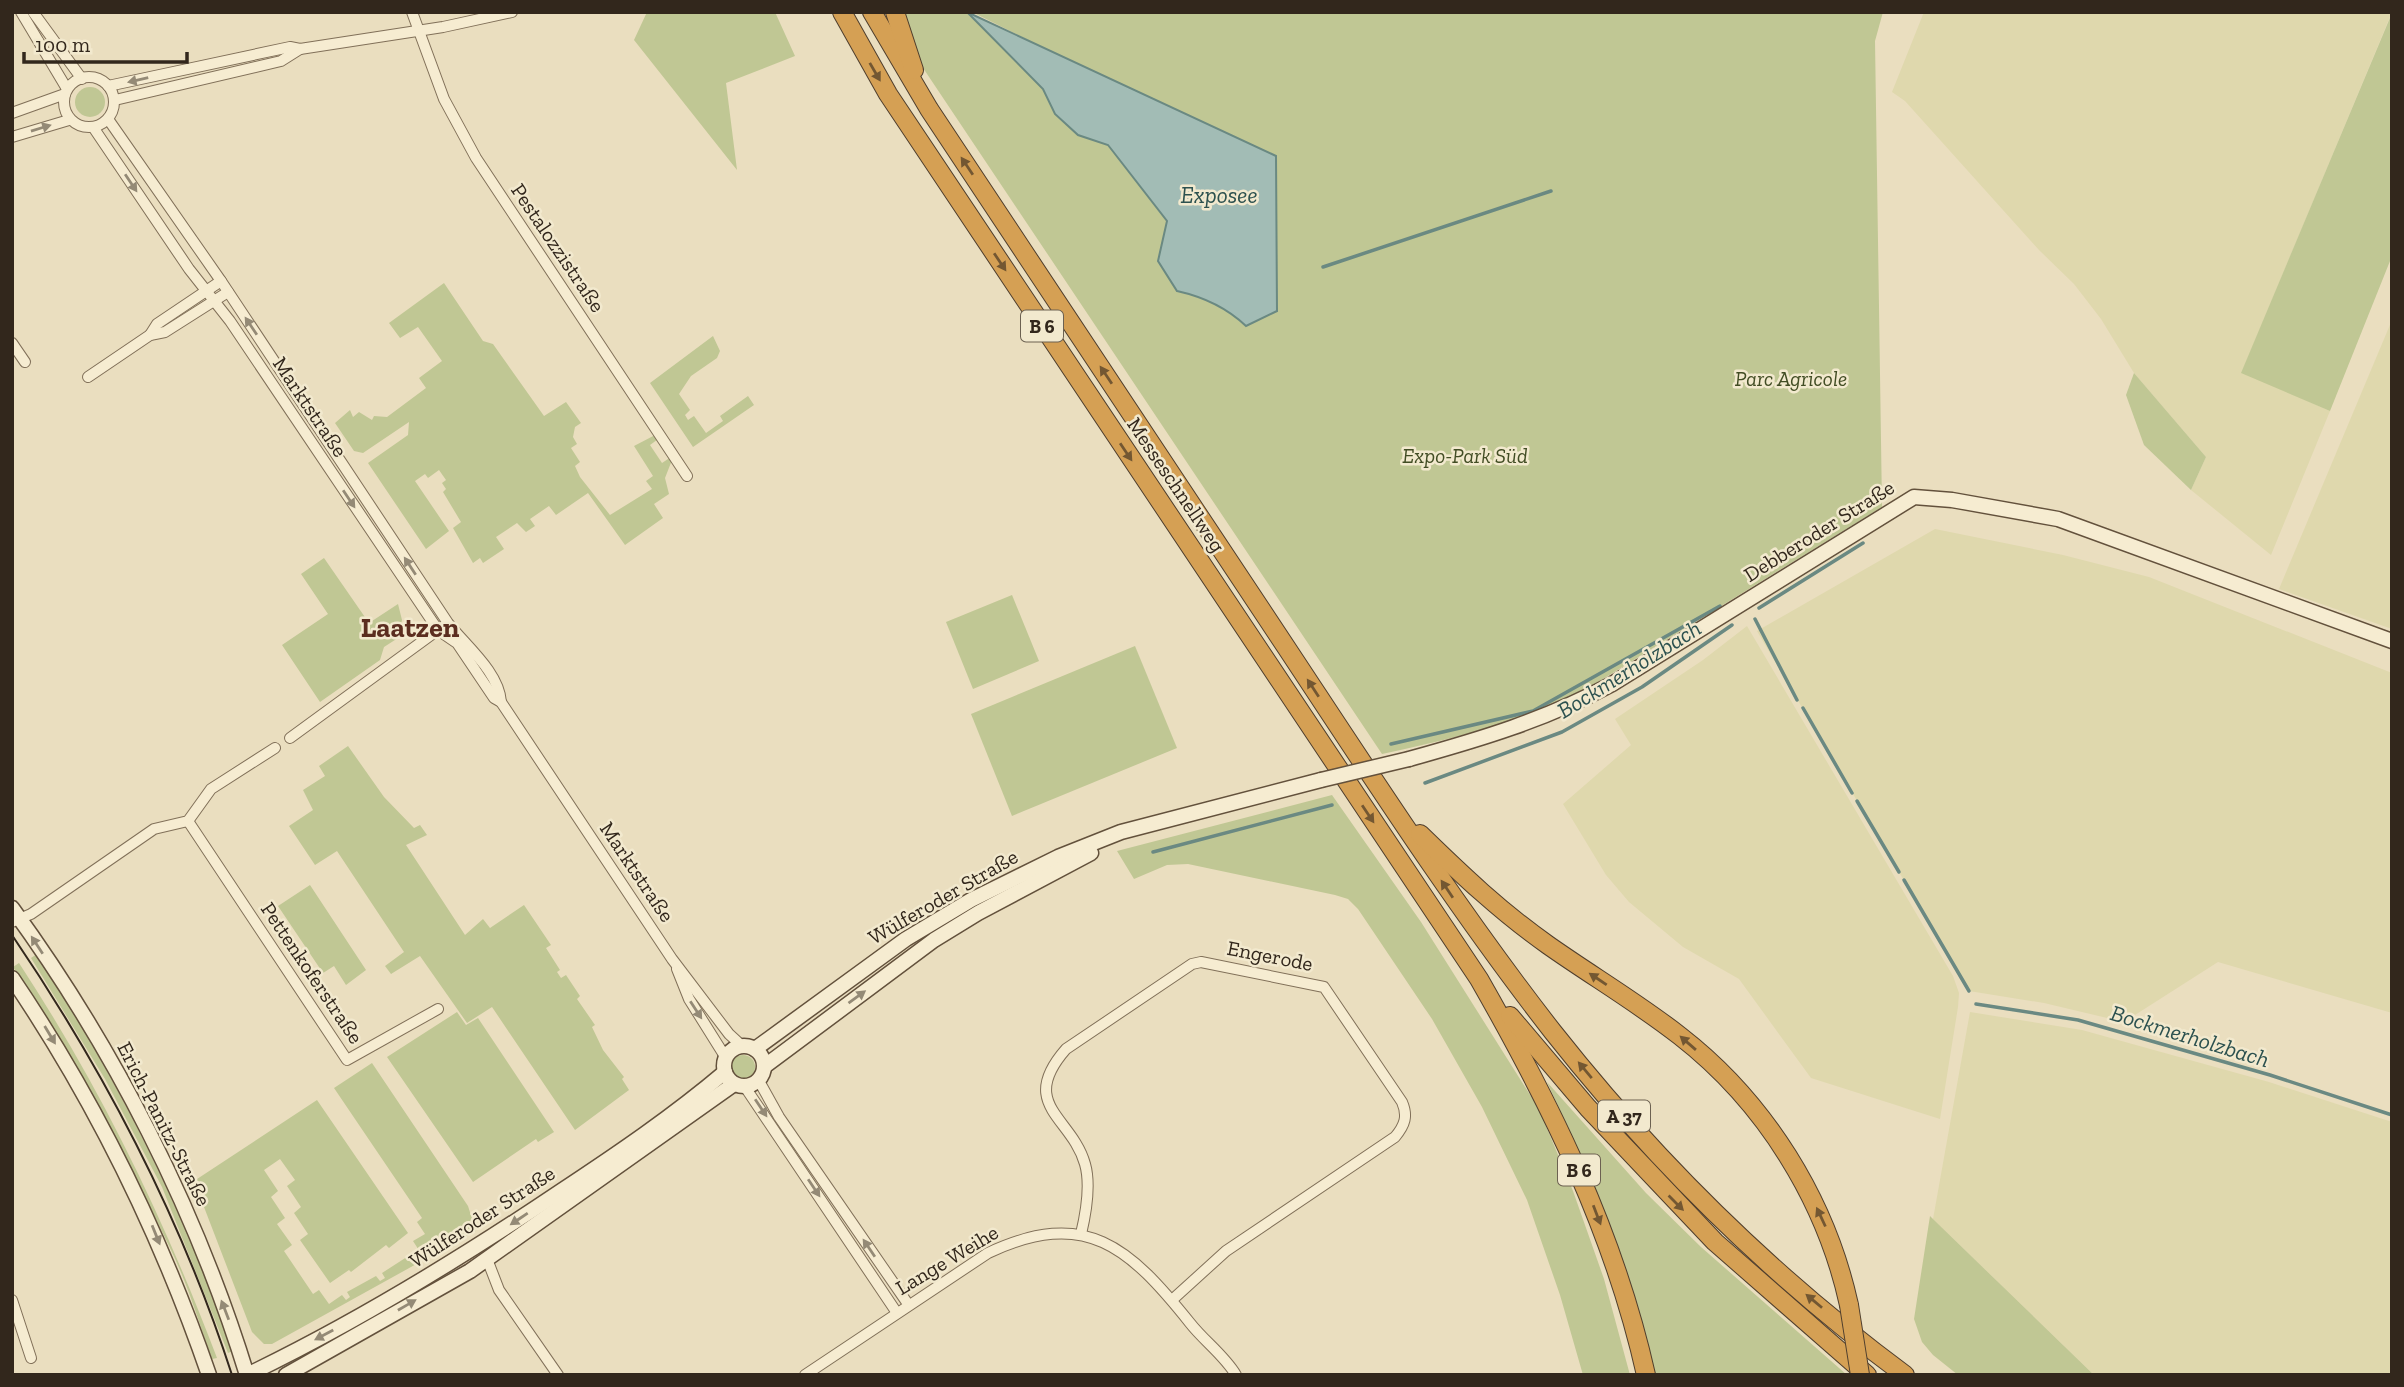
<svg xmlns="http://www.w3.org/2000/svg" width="2404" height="1387" font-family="'Zilla Slab',serif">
<rect width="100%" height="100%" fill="#eadebf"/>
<g fill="#dfd8ad">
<polygon points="1924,12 2392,12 2242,372 2330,411 2271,555 2191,490 2206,457 2134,373 2101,319 2074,284 2039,250 1905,101 1892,92"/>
<polygon points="2392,320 2392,629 2279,589"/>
<polygon points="1935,529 2063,555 2149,577 2392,673 2392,1013 2218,962 2124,1022 2044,1003 1969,991 1757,631"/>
<polygon points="1747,626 1953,976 1959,993 1958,1007 1940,1119 1811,1078 1739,979 1683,947 1629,902 1606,875 1563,804 1631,745 1615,719 1703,660"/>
<polygon points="1970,1012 2082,1030 2269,1082 2392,1122 2392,1375 2094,1375 1933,1219"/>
</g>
<g fill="#c0c794">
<polygon points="647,12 775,12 795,56 726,83 737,170 634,40"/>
<path d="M 899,12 L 967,12 L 1043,89 L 1055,114 L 1078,134 L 1108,145 L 1167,221 L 1158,261 L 1177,291 L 1203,297 L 1234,315 L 1060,56 L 972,12 L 1883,12 L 1875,41 L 1882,507 L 1585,690 C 1520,722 1453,739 1382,754 L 911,50 Z"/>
<polygon points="2392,13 2392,256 2330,411 2241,373"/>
<circle cx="90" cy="102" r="15"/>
<polygon points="444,283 483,341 493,344 544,416 566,402 581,423 575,427 573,437 577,444 571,448 580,462 575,466 580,477 610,515 652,489 646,481 653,476 634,446 659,433 661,437 650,445 662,463 674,455 665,478 669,494 654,504 663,518 625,545 588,493 556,515 549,506 530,519 535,526 526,532 517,523 496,537 504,549 483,563 480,558 473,563 453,528 461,522 443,492 446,489 442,483 446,480 439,470 428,478 425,474 415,481 449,531 426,549 368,463 408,435 409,422 363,453 354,451 335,423 350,410 353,417 359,412 372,420 374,416 387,417 426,388 419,378 442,361 418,327 400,338 389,323"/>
<polygon points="713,336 720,351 717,358 691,376 679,394 690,410 685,415 688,420 694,416 706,433 723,421 720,416 748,396 754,405 693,447 650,383"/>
<polygon points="2134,373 2206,457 2191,490 2144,445 2126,395"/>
<polygon points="324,558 369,623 398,604 402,620 398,638 384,647 380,660 320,702 282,645 328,614 301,574"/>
<polygon points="1012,595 1039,661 973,689 946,622"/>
<polygon points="1135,646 1177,748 1012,816 971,714"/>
<polygon points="348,746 384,797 414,828 420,825 427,835 406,845 465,935 483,919 490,928 524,905 551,945 546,948 560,970 557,972 561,978 566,975 580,996 577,999 595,1025 592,1027 603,1050 624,1077 622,1079 629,1090 575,1130 492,1007 467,1023 420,956 391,974 385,966 404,952 337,851 315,865 289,826 313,810 303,790 325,776 319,766"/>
<polygon points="1332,795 1421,922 1539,1109 1573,1191 1604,1279 1630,1375 1583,1375 1560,1295 1527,1200 1482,1107 1432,1019 1358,909 1348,899 1335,895 1188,864 1167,865 1134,879 1117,851"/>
<polygon points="310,885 366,970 346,985 334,966 323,973 278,906"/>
<path d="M 37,954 C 120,1085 181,1204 233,1351 L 228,1353 L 162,1187 L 105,1079 L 31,958 Z"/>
<path d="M 19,963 C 101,1088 164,1218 217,1358 L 212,1359 C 199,1323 188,1285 171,1250 C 124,1152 74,1057 13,967 Z"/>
<polygon points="457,1012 466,1025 478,1018 554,1132 538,1142 536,1139 473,1182 387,1057"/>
<circle cx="743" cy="1067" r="12"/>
<polygon points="372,1063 468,1206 476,1231 272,1344 264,1344 252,1332 194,1181 317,1100 408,1233 389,1248 386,1245 351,1272 349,1270 330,1283 300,1240 308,1234 294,1213 301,1207 287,1186 295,1180 280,1159 264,1170 278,1191 271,1197 285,1218 277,1224 292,1245 284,1251 313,1294 319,1290 329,1304 342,1295 346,1300 350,1297 347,1292 376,1276 380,1281 385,1278 382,1273 413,1253 417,1258 422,1255 413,1241 425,1234 417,1222 422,1218 334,1088"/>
<path d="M 1547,1082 L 1646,1193 L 1701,1247 L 1847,1375 L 1654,1375 C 1629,1273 1592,1177 1547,1082 Z"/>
<polygon points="1930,1216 1933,1219 2094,1375 1958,1375 1933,1355 1922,1342 1914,1319"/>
</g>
<path fill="#a2bcb5" stroke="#6a8982" stroke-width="2" d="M 967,12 L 1276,156 L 1277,311 L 1246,326 C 1226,307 1204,297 1177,291 L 1158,261 L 1167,221 L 1108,145 L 1078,135 L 1055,114 L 1043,89 Z"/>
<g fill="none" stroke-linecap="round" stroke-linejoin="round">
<g stroke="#6a8982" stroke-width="3.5">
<polyline points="1323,267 1551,191"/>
<polyline points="1759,608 1863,543"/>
<polyline points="1755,619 1797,700"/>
<polyline points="1803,708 1852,793"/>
<polyline points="1391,744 1533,711 1720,606"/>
<polyline points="1425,783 1562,732 1642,687 1732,625"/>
<polyline points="1857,801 1899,872"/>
<polyline points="1153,852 1332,805"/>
<polyline points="1904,880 1969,991"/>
<polyline points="1976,1004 2078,1020 2270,1075 2392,1115"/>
</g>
<g stroke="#817059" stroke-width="12">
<g id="street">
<polyline points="21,12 67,89"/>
<polyline points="33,12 82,79"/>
<polyline points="412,12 444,99 476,158 687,476"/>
<circle cx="89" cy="102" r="25"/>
<polyline points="108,86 290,47 300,49 443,27 512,12"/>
<polyline points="115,100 281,61 300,49"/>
<polyline points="12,113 65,94"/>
<path d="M 108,119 L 221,281 L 448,623 C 466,646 499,672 501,702"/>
<polyline points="93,127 189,269 230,321 438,630 457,643 494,698 501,702 672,959 729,1034 742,1046"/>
<polyline points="12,137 69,120"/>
<polyline points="150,335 157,324 221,281"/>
<polyline points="12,343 25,362"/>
<polyline points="88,377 150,335 165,332 228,292"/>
<polyline points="290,738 442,627"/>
<polyline points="188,821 347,1060 438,1009"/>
<polyline points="12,922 31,914 154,829 188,821 211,789 275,748"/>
<polyline points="677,969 689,999 726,1058"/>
<polyline points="759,1081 779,1117 908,1304"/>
<polyline points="745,1087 897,1313"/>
<path d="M 1081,1234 C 1086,1213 1091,1185 1085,1164 C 1072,1117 1017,1105 1066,1049 L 1192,964 L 1201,962 L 1324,987 L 1402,1102 C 1408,1116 1405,1125 1395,1137 L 1226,1251 L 1172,1300"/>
<polyline points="487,1259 499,1290 558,1375"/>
<polyline points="12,1300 31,1358"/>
<path d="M 805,1375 L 988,1253 C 1086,1207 1129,1247 1190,1323 C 1204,1341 1224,1355 1236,1375"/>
</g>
</g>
<g stroke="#63513c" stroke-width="17">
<g id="secondary">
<path d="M 1409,759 C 1481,739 1545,720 1612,684 L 1914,497 L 1952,500 L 2058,519 L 2392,641"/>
<path d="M 12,908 C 114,1048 196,1209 247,1375"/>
<path d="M 12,978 C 96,1102 160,1233 209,1375"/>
<circle cx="744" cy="1066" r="20"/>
<polyline points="755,1049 906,939 971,900 1058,857 1121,832 1321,780"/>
<polyline points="765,1066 934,940 978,913 1091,853"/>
<path d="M 247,1375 C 357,1322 460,1259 561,1191 C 617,1154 673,1116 725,1072"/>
<polyline points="286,1375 470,1271 734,1084"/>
</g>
</g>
<g stroke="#4f3e2d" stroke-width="20">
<g id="highway">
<path d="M 842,12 L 888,94 L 1479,979 C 1551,1105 1614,1232 1646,1375"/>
<path d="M 872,12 L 929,109 C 1049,288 1167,468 1286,647 C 1372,777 1457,909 1553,1032 C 1654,1160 1774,1278 1905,1375"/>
<polyline points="895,12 914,70"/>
<path d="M 1420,834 C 1461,874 1501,912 1548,945 C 1592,976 1638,1003 1680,1036 C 1765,1102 1826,1200 1849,1305"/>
<polyline points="1510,1016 1588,1108 1715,1242 1867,1375"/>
</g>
</g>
<use href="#street" stroke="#f6ecd1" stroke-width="10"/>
<use href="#secondary" stroke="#f6ecd1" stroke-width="14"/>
<use href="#highway" stroke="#d5a054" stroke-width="18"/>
<path stroke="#32271c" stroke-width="2" d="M 12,935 C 105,1072 181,1217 232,1375"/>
<g stroke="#63513c" stroke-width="17" stroke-linecap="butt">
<polyline id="secondary-bridge" points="1321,780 1409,759"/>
</g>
<g stroke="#4f3e2d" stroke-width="20" stroke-linecap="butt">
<polyline id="highway-bridge" points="1849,1305 1860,1375"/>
</g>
<use href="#secondary-bridge" stroke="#f6ecd1" stroke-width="14"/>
<use href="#highway-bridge" stroke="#d5a054" stroke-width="18"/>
</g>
<defs><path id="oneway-solid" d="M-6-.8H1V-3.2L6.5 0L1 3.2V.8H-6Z" transform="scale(1.75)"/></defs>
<g fill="#735732">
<use href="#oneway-solid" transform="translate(875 72) rotate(60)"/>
<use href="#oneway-solid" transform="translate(967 166) rotate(-124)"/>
<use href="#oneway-solid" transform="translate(1000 262) rotate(56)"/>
<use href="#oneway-solid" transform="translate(1106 375) rotate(-124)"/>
<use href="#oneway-solid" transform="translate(1126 452) rotate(56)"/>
<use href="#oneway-solid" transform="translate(1313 688) rotate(-123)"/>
<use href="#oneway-solid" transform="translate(1368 814) rotate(56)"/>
<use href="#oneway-solid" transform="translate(1447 889) rotate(-124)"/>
<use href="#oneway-solid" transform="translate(1598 979) rotate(-146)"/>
<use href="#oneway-solid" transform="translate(1688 1043) rotate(-139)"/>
<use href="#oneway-solid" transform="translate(1585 1070) rotate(-130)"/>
<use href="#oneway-solid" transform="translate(1676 1203) rotate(45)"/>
<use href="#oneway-solid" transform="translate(1597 1215) rotate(69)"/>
<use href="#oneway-solid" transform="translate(1821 1217) rotate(-115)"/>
<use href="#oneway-solid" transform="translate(1814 1301) rotate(-140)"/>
</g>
<g fill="#948a76">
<use href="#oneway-solid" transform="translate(138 80) rotate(167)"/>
<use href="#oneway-solid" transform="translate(41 128) rotate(-17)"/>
<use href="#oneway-solid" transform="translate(131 183) rotate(56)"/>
<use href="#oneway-solid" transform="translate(251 326) rotate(-124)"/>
<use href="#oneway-solid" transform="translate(349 499) rotate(56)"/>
<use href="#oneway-solid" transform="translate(410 566) rotate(-123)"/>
<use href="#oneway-solid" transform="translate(37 945) rotate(-123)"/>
<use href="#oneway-solid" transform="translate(857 997) rotate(-36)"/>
<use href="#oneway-solid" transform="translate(696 1010) rotate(57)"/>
<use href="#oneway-solid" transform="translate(50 1035) rotate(59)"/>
<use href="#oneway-solid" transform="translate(761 1108) rotate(56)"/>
<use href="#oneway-solid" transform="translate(814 1188) rotate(56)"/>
<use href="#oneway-solid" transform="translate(519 1219) rotate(146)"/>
<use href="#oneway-solid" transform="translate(156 1235) rotate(68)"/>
<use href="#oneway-solid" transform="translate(869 1248) rotate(-124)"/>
<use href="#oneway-solid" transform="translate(407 1305) rotate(-30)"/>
<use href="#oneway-solid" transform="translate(225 1310) rotate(-111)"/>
<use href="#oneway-solid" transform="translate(324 1335) rotate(152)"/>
</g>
<g text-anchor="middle" stroke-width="5" stroke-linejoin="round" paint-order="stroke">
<g fill="#f2e9ce" stroke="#6c6151" stroke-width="2">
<rect x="1021" y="310.5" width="42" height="31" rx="5"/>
<rect x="1598" y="1100.5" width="52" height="31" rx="5"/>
<rect x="1558" y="1154.5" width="42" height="31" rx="5"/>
</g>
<g font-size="19" font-weight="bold" fill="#32271c">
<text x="1042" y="333">B 6</text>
<text x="1624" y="1123">A 37</text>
<text x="1579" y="1177">B 6</text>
</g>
<g font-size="21" fill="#32271c" stroke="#f2e9ce">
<text transform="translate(558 248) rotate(56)" y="7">Pestalozzistraße</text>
<text transform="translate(310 407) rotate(56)" y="7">Marktstraße</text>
<text transform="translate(1176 485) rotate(56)" y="7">Messeschnellweg</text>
<text transform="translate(1819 531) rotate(-32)" y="7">Debberoder Straße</text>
<text transform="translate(637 872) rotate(56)" y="7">Marktstraße</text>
<text transform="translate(943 897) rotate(-30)" y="7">Wülferoder Straße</text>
<text transform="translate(1270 956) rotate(11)" y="7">Engerode</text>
<text transform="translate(312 973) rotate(56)" y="7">Pettenkoferstraße</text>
<text transform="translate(164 1124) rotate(63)" y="7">Erich-Panitz-Straße</text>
<text transform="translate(482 1217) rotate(-33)" y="7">Wülferoder Straße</text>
<text transform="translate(947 1260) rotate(-31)" y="7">Lange Weihe</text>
</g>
<g font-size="21" font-style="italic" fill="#424d24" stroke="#f2e9ce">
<text x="1791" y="386">Parc Agricole</text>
<text x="1465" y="463">Expo-Park Süd</text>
</g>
<g font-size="23" font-style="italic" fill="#2c514f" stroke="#f2e9ce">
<text x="1219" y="203">Exposee</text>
<text transform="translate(1629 669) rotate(-32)" y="8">Bockmerholzbach</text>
<text transform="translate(2190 1036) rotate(17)" y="8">Bockmerholzbach</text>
</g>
<g font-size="28" font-weight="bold" fill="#5b2d1f" stroke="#f2e9ce">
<text x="410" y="637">Laatzen</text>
</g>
</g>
<rect width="2404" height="1387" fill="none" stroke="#32271c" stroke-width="28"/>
<path d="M24 52v10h163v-10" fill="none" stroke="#32271c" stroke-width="3.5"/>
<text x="35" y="52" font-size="21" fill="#32271c" stroke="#f2e9ce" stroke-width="5" paint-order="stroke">100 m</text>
</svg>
